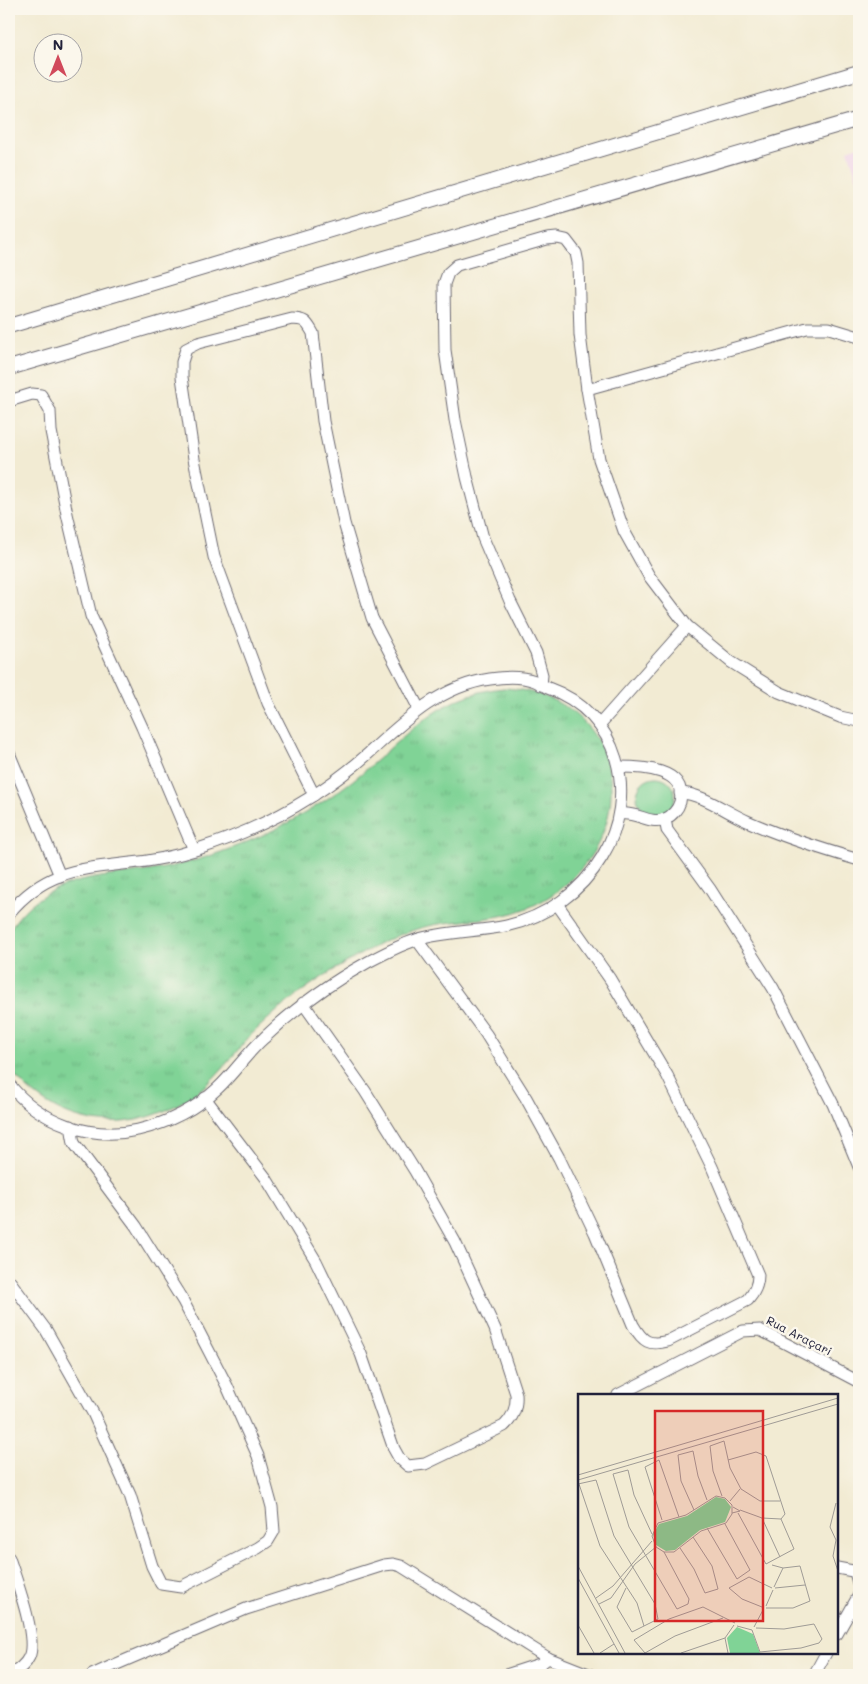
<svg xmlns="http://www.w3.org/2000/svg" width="868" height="1684" font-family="Mali,sans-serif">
<defs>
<pattern id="park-tufts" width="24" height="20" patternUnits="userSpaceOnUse" patternTransform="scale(1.25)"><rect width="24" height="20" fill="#80d396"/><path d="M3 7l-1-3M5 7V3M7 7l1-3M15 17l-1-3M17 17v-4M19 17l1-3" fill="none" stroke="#6eb582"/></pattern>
</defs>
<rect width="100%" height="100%" fill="#fbf7ec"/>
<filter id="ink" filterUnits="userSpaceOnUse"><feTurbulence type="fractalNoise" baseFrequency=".02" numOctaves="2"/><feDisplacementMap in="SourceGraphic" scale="10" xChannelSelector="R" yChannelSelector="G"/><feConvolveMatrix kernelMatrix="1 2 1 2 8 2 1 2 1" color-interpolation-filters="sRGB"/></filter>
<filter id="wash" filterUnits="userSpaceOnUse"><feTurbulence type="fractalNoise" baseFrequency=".0096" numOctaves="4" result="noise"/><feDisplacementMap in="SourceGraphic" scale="20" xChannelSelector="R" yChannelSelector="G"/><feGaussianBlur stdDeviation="1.12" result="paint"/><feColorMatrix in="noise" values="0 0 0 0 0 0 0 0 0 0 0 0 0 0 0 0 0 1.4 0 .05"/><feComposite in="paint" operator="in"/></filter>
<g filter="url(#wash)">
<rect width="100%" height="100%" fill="#f2ebd3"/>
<polygon fill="#eed0e8" points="859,146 859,186 848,150"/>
<circle fill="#80d396" stroke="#517a68" cx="656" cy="796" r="19"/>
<path fill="url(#park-tufts)" stroke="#517a68" d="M 504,688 C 538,690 567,702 589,728 C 607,750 614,779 610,806 C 603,859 557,904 505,915 C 475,922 443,920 414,930 C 390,937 366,951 344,964 C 310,983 277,1009 249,1037 C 233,1055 218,1076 199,1091 C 135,1138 62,1133 11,1071 L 9,1067 L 9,931 C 45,871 106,880 164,868 C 195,862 226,851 254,839 C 289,824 322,804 352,781 C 403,741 435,694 504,688 Z"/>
</g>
<g filter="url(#ink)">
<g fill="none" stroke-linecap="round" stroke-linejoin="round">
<g stroke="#6b6870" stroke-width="13">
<g id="minor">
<polyline points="587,389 807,328 829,328 859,337"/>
<polyline points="9,401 32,394 41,395 50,411 51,431 67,514 91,616 142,727 194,850"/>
<polyline points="541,685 542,675 536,653 510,601 483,538 467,477 455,420 445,350 444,284 448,273 457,265 547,239 557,238 566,240 576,253 578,263 580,335 587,389 599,459 624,531 649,576 687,626 731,662 779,692 840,717 859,721"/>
<polyline points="599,725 687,626"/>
<polyline points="9,753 60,876"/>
<path d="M 619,767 C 640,767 688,768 680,802 C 678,809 672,816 665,819 C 649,825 636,811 620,814"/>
<path d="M 680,793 C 701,793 728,813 747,821 C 783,837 821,849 859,860"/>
<path d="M 314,795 L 268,703 L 214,557 L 194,459 L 182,377 L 182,362 L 186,349 L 198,343 L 292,319 C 306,319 307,323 313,333 L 323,421 L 344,523 L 372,618 L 419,709"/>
<polyline points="665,819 667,830 710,889 773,988 833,1104 859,1167"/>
<path d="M 9,913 C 45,870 80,869 131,863 C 153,861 176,856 198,849 C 261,829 320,797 369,753 C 404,721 440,686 490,679 C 503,677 521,676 535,681 C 539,683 544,686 548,688 C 619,713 640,795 602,857 C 581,892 546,917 506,926 C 477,932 445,931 416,940 C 400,945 383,954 368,962 C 330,983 295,1008 264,1038 C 247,1053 234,1073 218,1088 C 196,1109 167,1123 138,1130 C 91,1141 39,1122 9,1084"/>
<path d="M 417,940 L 486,1034 L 526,1098 L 559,1158 L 595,1233 L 633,1325 C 643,1342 649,1346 668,1341 L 748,1300 C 755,1292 758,1285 758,1275 L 712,1167 L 667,1075 L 610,979 L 557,904"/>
<path d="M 205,1098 L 266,1178 L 316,1261 L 361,1354 L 394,1449 L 399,1458 L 408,1466 L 425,1464 L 504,1426 C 514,1417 517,1407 516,1394 L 495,1329 L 455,1242 L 415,1171 L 365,1091 L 303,1003"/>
<polyline points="9,1280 46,1330 93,1413 130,1495 152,1566 161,1584 181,1587 258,1548 268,1541 274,1531 272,1507 258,1456 227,1386 183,1301 136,1226 74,1143 71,1126"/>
<polyline points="618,1395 743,1331 760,1330 859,1382"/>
<path d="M 9,1558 C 16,1580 38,1637 29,1657 C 25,1666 17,1671 9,1675"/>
<polyline points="837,1568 858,1572"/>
<polyline points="859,1571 856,1576 859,1586"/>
<polyline points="837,1634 859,1595"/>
<polyline points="92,1675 112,1666 246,1609 384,1565 393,1564 401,1566 548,1658 591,1675"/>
<polyline points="506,1675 540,1664 548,1658"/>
<polyline points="814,1675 826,1653"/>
</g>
</g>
<g stroke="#6b6870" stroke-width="16">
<g id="tertiary">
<polyline points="9,326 859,72"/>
<polyline points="9,368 859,119"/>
</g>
</g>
<polyline stroke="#6b6870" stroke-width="2.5" stroke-dasharray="4 4" stroke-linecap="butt" points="859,153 858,166 859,171"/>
<use href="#minor" stroke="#fff" stroke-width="11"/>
<use href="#tertiary" stroke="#fff" stroke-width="14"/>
</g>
</g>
<g text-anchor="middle" stroke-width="5" stroke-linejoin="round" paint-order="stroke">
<g font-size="12" fill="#22223b" stroke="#fbf7ec">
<text transform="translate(799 1336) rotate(27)" y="4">Rua Araçari</text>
</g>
</g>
<g transform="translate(578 1394)">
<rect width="260" height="260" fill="#f2ebd3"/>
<path d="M 138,103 L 147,105 L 153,113 L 147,128 L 122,136 L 97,156 L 88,157 L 78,151 L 75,140 L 81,130 L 109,122 ZM 159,233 L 175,240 L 182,259 L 152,259 L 149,244 Z" fill="#80d396"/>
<path fill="none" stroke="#9f9b96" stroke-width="1" d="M 150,66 L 178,58 L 188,62 L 207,120 L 203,125M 0,81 L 260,4M 0,86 L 260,10M 0,90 L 18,86 L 36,142 L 77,210 L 80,225 L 54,238 L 39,213 L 48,194M 1,90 L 22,152 L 59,209 L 66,232M 138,102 L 147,104 L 154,111 L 154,120 L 148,129 L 123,137 L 96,158 L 86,158 L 78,153 L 74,142 L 80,129 L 108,121 ZM 144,102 L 135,77 L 132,52 L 146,47 L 152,74 L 163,95 L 182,107 L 202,107M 152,107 L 162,95M 258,109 L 252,133 L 258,146 L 255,162 L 260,177M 116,116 L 103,87 L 100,61 L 115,57 L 120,82 L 129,106M 162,116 L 184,124 L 203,125M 154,119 L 162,117 L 155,113M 160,119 L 188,170 L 216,155 L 203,125M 184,124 L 202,163M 84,126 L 67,73 L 81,66 L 101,123M 129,134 L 159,185 L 172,176 L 147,130M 74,140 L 56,101 L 50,76 L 35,80 L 51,133 L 99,215 L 110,210 L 111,205 L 86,158M 102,154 L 116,175 L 127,199 L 140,195 L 134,172 L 115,143M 0,172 L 47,259M 0,184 L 41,259M 196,193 L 205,174M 197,194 L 227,191M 18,204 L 35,192 L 74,147M 21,210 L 33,204 L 57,170 L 78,153M 188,212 L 195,196M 184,213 L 164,205 L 151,194 L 171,183 L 194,194M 188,214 L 215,214 L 232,207 L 222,172 L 205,174 L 194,171M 145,224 L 97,242 L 67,259 L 56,246 L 91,225 L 125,213 L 157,229M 0,231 L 16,259M 159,232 L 174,236M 176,233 L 185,216M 178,234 L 206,235 L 236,230 L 244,245 L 241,249 L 223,254 L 182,258M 174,236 L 182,258M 22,259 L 36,250M 103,259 L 147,244M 150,259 L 147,244 L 156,231"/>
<path fill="#d62828" fill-opacity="0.15" stroke="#d62828" stroke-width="2.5" d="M 77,17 L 185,17 L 185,227 L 77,227 Z"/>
<rect width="260" height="260" fill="none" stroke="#22223b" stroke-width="2.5"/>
</g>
<rect width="868" height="1684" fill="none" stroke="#fbf7ec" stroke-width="30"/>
<g transform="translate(58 58)"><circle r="24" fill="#fbf7ec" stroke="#a4a2a5"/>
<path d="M0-4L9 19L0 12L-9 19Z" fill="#d1495b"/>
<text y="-8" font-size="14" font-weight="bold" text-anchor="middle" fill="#22223b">N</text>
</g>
</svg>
